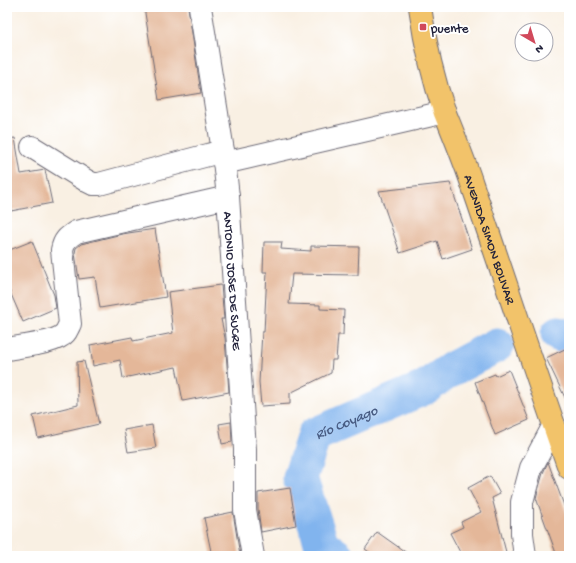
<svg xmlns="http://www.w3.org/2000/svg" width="576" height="563" font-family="'Gochi Hand',sans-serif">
<rect width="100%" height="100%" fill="#fff"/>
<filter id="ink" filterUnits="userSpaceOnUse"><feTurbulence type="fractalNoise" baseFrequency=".025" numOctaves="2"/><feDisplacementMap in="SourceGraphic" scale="8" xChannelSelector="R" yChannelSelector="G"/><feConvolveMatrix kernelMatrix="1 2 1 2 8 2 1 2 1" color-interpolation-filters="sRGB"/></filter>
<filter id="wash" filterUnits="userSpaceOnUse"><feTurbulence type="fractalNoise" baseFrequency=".012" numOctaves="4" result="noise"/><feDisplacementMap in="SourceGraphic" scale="16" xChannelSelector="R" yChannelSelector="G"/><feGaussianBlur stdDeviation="0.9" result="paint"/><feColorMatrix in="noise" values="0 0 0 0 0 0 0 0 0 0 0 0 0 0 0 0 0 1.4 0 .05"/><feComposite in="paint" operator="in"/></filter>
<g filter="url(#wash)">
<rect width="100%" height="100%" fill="#f9f0e3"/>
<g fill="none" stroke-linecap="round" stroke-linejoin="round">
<g stroke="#81b4ee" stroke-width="35">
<polyline points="558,334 569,338"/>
<path id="s1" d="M 337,556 L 322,545 L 300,478 L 314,435 L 424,388 L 452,369 L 497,345"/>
</g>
</g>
<g id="blocks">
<g fill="#e4b799">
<polygon points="144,7 188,7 201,93 159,100"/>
<polygon points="15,138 21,174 45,170 52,203 11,211 7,193 7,139"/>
<polygon points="450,183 472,249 443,259 437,241 400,253 379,191"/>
<polygon points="155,229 166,297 100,308 95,277 79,279 75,253 76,248 81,244 122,234"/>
<polygon points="32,241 54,295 56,308 23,322 7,285 7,251"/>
<polygon points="264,242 282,242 281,249 311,251 311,246 359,247 358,275 292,274 289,304 320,305 320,309 344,310 343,335 338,335 336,360 332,360 331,373 290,393 290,404 261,406 259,382 262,332 264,332 267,272 263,272"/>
<polygon points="221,285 224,319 221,319 225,338 229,392 183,401 176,367 123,378 120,360 93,366 90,345 132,337 133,341 173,333 168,292"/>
<polygon points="569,347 569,406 546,358"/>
<polygon points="84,361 99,424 38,438 33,416 78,405 77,362"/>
<polygon points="509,370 529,420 495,435 475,382 495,374 496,376"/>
<polygon points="231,422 232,442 222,444 219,424"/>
<polygon points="152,425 156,448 128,452 124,430"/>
<polygon points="548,462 569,519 569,556 557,556 536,498 543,473"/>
<polygon points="490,476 500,494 492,498 507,556 462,556 450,533 463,527 461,522 481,512 468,488"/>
<polygon points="290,488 296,525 261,532 258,509 258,493"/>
<polygon points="233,512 240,556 212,556 204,518"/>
<polygon points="377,532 411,556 375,556 365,549"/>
</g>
</g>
</g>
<g filter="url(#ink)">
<use href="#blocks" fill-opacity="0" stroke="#6d6a76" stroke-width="1"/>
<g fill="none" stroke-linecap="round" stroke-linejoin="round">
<g stroke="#6d6a76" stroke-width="24">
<g id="minor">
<path id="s2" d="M 200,7 L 223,151 L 228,197 L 245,449 L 245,510 L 253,556"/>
<polyline points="32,147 87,181 93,184 99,184 223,151"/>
<polyline points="224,163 445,112"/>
<path d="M 7,349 C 21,346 57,343 65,333 C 67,331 68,327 70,324 L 62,250 C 64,240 67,238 76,232 L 228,197"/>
<polyline points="525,556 522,534 522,502 531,468 554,425"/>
</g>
</g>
<g stroke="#6d6a76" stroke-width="24">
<g id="major">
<path id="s3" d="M 420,7 C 425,43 433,79 445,113 C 455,138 465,162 473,187 C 505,280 536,375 569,468"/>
</g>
</g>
<use href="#minor" stroke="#fff" stroke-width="22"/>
<use href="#major" stroke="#f2c36a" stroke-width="22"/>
</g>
</g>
<rect fill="#d1495b" stroke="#fff" stroke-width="1.5" x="419" y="23" width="8" height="8" rx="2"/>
<g text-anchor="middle" stroke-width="4" stroke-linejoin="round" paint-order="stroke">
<g font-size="13" fill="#22223b" stroke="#fff" text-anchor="start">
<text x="431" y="32">puente</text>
</g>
<g font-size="13" fill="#22223b" stroke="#fff">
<text dy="5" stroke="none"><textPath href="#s3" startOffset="243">AVENIDA SIMON BOLIVAR</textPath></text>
<text dy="5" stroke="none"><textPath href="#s2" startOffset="276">ANTONIO JOSE DE SUCRE</textPath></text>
</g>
<g font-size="14" font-style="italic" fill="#485c83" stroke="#fff">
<text dy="5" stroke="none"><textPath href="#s1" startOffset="169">Río Coyago</textPath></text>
</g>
</g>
<rect width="576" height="563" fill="none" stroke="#fff" stroke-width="24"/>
<g transform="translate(534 42) rotate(142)"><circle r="19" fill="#ffffff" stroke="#a7a7b1"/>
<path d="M0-3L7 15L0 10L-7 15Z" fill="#d1495b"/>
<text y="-6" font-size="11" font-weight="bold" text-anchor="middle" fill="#22223b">N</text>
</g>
</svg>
